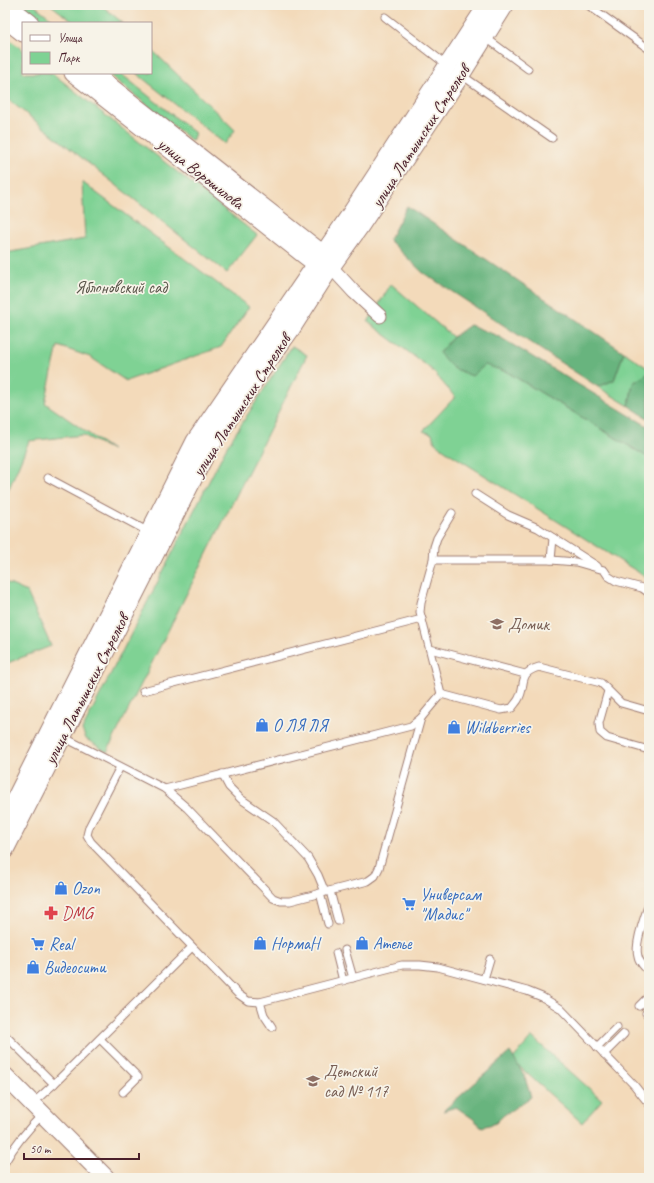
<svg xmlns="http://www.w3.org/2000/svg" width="654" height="1183" font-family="Caveat,sans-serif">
<rect width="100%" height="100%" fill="#f7f3e8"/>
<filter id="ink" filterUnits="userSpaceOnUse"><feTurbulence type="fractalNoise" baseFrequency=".025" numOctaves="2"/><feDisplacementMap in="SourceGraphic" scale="8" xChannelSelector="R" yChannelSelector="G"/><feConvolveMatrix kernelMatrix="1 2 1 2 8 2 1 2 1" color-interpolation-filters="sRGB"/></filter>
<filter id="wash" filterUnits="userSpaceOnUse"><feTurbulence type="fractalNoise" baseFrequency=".012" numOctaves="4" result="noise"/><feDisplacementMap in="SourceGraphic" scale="16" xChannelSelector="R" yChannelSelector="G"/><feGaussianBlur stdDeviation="0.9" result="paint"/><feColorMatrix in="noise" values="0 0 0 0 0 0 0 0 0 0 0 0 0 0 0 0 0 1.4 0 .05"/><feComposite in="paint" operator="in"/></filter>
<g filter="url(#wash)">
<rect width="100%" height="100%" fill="#f3daba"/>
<g fill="#7fd294" stroke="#647860">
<polygon points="22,5 34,5 57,23 45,23"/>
<polygon points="51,5 101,5 123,23 74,23"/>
<polygon points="5,36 23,50 23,73 52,73 257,235 227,273 5,97"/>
<polygon points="151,49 235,130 225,144 136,73 151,73"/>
<polygon points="107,73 120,73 195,133 192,141"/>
<polygon points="82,182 249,307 221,347 126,381 90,357 58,346 45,403 112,450 83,435 29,441 5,498 5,253 85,239"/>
<polygon points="391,284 453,337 439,353 485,364 507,372 649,458 649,579 449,453 435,443 432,434 423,431 455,397 431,369 368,322"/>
<polygon points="292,346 307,355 107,752 86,739 82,730 226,448"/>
<polygon points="624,352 649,369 649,373 633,383 629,406 598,387 614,380"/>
<polygon points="5,582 27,592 51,646 5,664"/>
<polygon points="532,1037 602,1100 582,1123 512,1060"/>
</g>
<g fill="#67b47e" stroke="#586a54">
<polygon points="407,206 624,352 614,380 598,387 422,272 389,240"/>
<polygon points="470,325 498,336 649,427 649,458 507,372 485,365 472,376 453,368 439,353 453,337"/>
<polygon points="649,373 649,419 629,406 633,383"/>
<polygon points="510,1052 524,1075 531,1097 504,1115 496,1123 482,1127 472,1118 456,1107 443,1111"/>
</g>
</g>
<g filter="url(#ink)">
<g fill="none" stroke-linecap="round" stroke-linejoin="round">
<g stroke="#9e7c72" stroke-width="9">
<g id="service">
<polyline points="588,5 649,49"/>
<polyline points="385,17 448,66"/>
<polyline points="485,37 528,69"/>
<polyline points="460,74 552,138"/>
<polyline points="48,478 149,532"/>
<polyline points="475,494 508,515 538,528 597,566"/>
<polyline points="433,560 434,547 437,538 452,513"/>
<polyline points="551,560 553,538"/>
<polyline points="430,649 525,674"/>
<polyline points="143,691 422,619"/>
<polyline points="608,691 599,723 600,732 607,738 649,750"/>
<polyline points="441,694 420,612 421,603 433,560 551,560 576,562 604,570 608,576 616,581 642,588 649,593"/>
<polyline points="63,737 165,789 187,808 273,898 281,901 290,901 368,881 375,876 379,868 421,718"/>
<polyline points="120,767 89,827 87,835 91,842 238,994 248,1001 260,1002 402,965 420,965 438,967 527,991 542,997 560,1008 634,1085 649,1104"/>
<polyline points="222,774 229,787 241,799 273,821 308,858 318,875 325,892"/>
<path d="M 165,789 L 411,726 L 421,718 L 441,694 L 501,710 L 512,708 C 514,705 516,703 518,700 C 527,685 517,673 539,667 L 601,683 L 621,703 L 649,711"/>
<polyline points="330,891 338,921"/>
<polyline points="320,893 328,924"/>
<path d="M 649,903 C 645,916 634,944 638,956 C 639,963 645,967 649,972"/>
<polyline points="345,950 353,978"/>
<polyline points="336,953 343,981"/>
<polyline points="484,979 490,959"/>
<polyline points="260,1002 264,1015 272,1027"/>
<polyline points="639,1006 649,996"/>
<polyline points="646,1013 649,1010"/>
<polyline points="5,1035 54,1084"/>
<polyline points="100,1039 138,1077 123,1092"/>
<polyline points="597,1047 617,1027"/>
<polyline points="604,1054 624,1034"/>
<polyline points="33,1103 54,1084 192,947"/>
<path d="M 5,1162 C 15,1144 29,1128 43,1114"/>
</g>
</g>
<g stroke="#9e7c72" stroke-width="15">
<polyline id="minor" points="331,267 354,292 380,316"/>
</g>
<g stroke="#9e7c72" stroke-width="19">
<g id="tertiary">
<polyline points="7,5 30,23"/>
<polyline points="5,19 23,33"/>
<polyline points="73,73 303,254 316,264 327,266"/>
<polyline points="93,73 323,254 329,264"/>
<polyline points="5,819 195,441 349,216 487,5"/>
<polyline points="5,850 209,448 259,374 292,328 331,267 359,228 461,75 505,5"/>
<polyline points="5,1076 106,1178"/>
</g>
</g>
<use href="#service" stroke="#fff" stroke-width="7"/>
<use href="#minor" stroke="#fff" stroke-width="13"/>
<use href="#tertiary" stroke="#fff" stroke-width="17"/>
</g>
</g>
<defs>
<g id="school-bare" transform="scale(1.08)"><path d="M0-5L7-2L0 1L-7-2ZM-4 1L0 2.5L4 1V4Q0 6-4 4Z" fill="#8d6e63" stroke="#f7f3e8" stroke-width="2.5" paint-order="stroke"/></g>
<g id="shop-bare" transform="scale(1.08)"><path d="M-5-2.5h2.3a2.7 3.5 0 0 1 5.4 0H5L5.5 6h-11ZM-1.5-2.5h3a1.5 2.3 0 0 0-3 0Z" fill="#3f7fe0" stroke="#f7f3e8" stroke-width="2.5" paint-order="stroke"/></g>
<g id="supermarket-bare" transform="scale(1.08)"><path d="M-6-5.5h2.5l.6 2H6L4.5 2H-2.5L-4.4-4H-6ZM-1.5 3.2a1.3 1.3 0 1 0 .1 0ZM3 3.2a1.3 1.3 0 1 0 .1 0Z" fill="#3f7fe0" stroke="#f7f3e8" stroke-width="2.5" paint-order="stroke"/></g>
<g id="pharmacy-bare" transform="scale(1.08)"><path d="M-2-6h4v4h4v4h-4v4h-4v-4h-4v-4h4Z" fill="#e0444e" stroke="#f7f3e8" stroke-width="2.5" paint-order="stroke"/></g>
</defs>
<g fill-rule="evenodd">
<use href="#school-bare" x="497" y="624"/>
<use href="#shop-bare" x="262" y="725"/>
<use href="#shop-bare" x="454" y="727"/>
<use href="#shop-bare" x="61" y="888"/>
<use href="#supermarket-bare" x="409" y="904"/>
<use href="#pharmacy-bare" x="51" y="913"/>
<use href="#shop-bare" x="260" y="943"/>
<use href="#shop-bare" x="362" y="943"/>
<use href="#supermarket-bare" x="38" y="944"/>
<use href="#shop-bare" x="33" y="967"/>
<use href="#school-bare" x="313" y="1081"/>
</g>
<g text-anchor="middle" stroke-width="3.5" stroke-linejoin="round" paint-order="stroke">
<g font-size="17" fill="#4a1f2b" stroke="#f7f3e8">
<text transform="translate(420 136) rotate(-57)" y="6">улица Латышских Стрелков</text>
<text transform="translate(201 173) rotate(38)" y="6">улица Ворошилова</text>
<text transform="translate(241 405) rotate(-57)" y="6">улица Латышских Стрелков</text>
<text transform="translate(86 689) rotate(-63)" y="6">улица Латышских Стрелков</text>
</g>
<g font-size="17" fill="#5a554a" stroke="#f7f3e8">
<text x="121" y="293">Яблоновский сад</text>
</g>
<g font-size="17" fill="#785e54" stroke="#f7f3e8" text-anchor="start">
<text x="508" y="630">Домик</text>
<text x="324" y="1077">Детский<tspan x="324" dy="20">сад № 117</tspan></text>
</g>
<g font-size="17" fill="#366cbe" stroke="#f7f3e8" text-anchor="start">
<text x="273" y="731">О ЛЯ ЛЯ</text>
<text x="465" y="733">Wildberries</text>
<text x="72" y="894">Ozon</text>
<text x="420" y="900">Универсам<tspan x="420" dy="20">"Мадис"</tspan></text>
<text x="271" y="949">НормаН</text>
<text x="373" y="949">Ателье</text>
<text x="49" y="950">Real</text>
<text x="44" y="973">Видеосити</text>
</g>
<g font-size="17" fill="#be3a42" stroke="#f7f3e8" text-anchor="start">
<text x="62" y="919">DMG</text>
</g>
</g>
<rect width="654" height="1183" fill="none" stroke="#f7f3e8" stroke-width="20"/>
<rect x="22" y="22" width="130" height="52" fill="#f7f3e8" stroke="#b29e9c"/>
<rect x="30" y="35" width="20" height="6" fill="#ffffff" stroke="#b29e9c"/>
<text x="58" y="42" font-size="12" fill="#4a1f2b">Улица</text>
<rect x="30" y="52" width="20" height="12" fill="#7fd294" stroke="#b29e9c"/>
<text x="58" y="62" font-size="12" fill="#4a1f2b">Парк</text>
<path d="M24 1153v6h115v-6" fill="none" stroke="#4a1f2b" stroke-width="2"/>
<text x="30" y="1153" font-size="12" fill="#4a1f2b" stroke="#f7f3e8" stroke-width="3" paint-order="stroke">50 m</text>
</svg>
